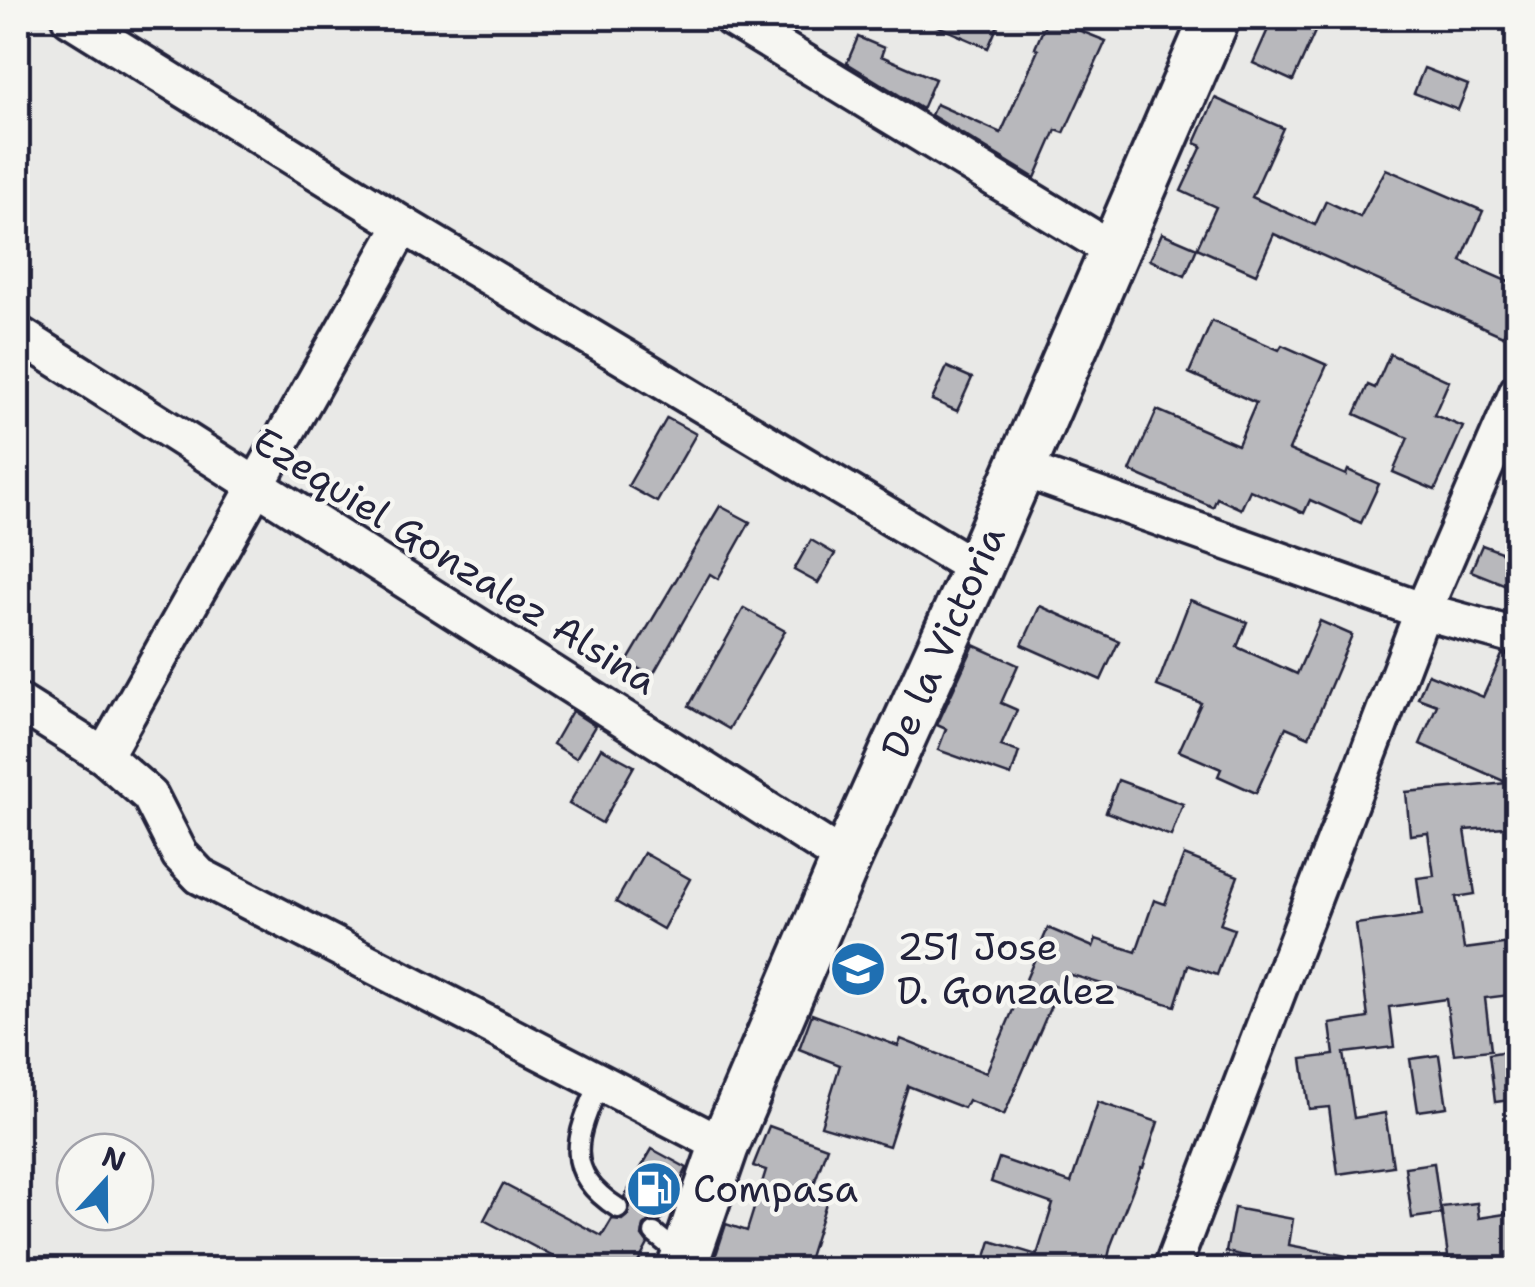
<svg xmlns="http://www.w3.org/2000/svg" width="1535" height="1287" font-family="'Shantell Sans',sans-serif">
<rect width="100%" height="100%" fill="#e9e9e7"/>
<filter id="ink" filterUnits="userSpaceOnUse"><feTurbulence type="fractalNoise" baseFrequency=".01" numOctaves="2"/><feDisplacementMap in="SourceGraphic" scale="20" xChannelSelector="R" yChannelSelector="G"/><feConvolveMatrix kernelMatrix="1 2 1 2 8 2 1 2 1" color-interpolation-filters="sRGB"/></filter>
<g filter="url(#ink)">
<g fill="#b8b8bc" stroke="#22223b" stroke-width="2.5">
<polygon points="919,18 1001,18 988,48"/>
<polygon points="1048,18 1106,41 1064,133 1056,130 1035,178 931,115 936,104 1001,133 1038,50 1035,48"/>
<polygon points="1273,18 1321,18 1293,81 1253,63"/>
<polygon points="858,37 884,48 881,56 935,79 922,109 847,63"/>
<polygon points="1424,68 1468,85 1458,110 1414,93"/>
<polygon points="1215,98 1283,128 1252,197 1315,225 1326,201 1360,217 1386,169 1483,211 1461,261 1518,286 1518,304 1503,336 1274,234 1256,274 1197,248 1216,207 1181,191 1202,146 1195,143"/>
<polygon points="1162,233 1197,248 1185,276 1150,260"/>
<polygon points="1212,321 1279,350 1282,345 1327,365 1289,450 1346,475 1348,470 1379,484 1361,523 1310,500 1304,513 1250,490 1241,509 1217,498 1213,507 1130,471 1157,410 1238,445 1256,403 1189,373"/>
<polygon points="1390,354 1449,381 1434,415 1463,427 1435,490 1393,472 1408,438 1355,414 1368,385 1375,388"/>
<polygon points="947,367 972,378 957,411 932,400"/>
<polygon points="667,418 696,434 657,502 628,486"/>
<polygon points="720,506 750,522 718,579 710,574 652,676 627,662"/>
<polygon points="811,540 835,554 818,583 794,570"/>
<polygon points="1482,545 1517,558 1506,585 1471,571"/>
<polygon points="1190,600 1247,622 1237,647 1297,674 1320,621 1352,635 1309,737 1286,727 1256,793 1218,776 1221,769 1179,751 1201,703 1157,686"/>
<polygon points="1040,606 1119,641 1101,680 1022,645"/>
<polygon points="744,608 785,631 729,729 689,706"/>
<polygon points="974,645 1018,665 1001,703 1017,710 1001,746 1019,752 1011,776 938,750 946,729 937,725"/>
<polygon points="1502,655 1518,658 1518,826 1465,830 1475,894 1456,897 1464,949 1518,942 1518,994 1485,998 1491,1050 1454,1054 1446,999 1389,1007 1394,1047 1344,1053 1354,1118 1385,1113 1393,1166 1338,1174 1329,1107 1309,1109 1302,1059 1334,1055 1330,1024 1368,1018 1356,924 1422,915 1417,878 1434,876 1428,833 1410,835 1406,792 1508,783 1420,744 1437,705 1418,698 1428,674 1483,697"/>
<polygon points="572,711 595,726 576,758 553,744"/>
<polygon points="601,748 634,766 602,823 569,804"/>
<polygon points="1118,780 1183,804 1171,836 1106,812"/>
<polygon points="644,853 690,879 663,929 616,902"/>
<polygon points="1184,855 1238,876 1220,924 1234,929 1217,975 1188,965 1175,1006 1065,973 1004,1115 968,1100 964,1108 908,1086 889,1146 821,1126 840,1065 799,1049 812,1014 898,1046 901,1039 986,1073 1048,928 1093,947 1096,939 1136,952 1154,900 1165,904"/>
<polygon points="1518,1049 1518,1099 1495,1102 1489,1054"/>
<polygon points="1439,1055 1447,1107 1418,1111 1410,1059"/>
<polygon points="1098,1102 1158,1122 1143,1168 1141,1168 1111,1245 1105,1270 982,1270 991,1241 1037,1255 1053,1204 991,1182 999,1158 1071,1183"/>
<polygon points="769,1126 827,1147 809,1198 826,1203 805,1270 711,1270 726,1224 747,1231 766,1170 753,1166"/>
<polygon points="652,1149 687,1168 660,1222 650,1221 644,1226 642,1236 648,1244 634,1270 578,1270 484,1220 503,1184 602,1236 612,1219 622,1220 628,1215 630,1204 624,1197"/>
<polygon points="1434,1163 1441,1214 1412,1218 1405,1167"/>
<polygon points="1477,1203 1479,1218 1518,1212 1518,1270 1450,1270 1441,1207"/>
<polygon points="1234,1208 1293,1219 1289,1245 1357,1258 1356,1270 1284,1270 1285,1264 1226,1252"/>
</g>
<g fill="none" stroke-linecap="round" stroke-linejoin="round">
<g stroke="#22223b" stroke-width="25">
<g id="service">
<path d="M 600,1082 C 577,1135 560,1171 618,1208"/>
<polyline points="654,1233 681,1255"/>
</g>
</g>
<g stroke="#22223b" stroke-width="42">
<g id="minor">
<polyline points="70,18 403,225 977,569"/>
<polyline points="731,18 1114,251"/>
<polyline points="18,334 846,860"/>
<polyline points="1020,468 1423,611 1518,637"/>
<polyline points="18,702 104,756 150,796 180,855 200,876 724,1146"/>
<polyline points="104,756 403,225"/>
<polyline points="1171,1270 1423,611 1518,391"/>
</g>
</g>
<g stroke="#22223b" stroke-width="55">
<polyline id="secondary" points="681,1270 724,1146 846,860 977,569 1215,18"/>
</g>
<use href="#service" stroke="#f6f6f2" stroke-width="18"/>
<use href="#minor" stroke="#f6f6f2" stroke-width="35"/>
<use href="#secondary" stroke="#f6f6f2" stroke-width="48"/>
</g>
</g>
<defs>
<g id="school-disc" transform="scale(2.875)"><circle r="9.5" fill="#1f6fb2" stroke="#f6f6f2"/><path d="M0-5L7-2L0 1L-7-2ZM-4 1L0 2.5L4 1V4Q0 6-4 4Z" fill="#fff"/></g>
<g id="fuel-disc" transform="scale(2.875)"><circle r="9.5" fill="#1f6fb2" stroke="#f6f6f2"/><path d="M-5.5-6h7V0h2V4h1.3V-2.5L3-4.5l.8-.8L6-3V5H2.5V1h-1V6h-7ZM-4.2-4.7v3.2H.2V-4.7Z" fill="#fff"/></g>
</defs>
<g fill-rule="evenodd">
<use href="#school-disc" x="858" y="969"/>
<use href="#fuel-disc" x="654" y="1189"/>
</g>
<g text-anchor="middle" stroke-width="9" stroke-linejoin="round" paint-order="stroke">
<g font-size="38" fill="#22223b" stroke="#f6f6f2">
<text transform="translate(455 561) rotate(32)" y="13">Ezequiel Gonzalez Alsina</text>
<text transform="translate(943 642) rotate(-66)" y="13">De la Victoria</text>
</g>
<g font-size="38" fill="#22223b" stroke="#f6f6f2" text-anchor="start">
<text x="897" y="960">251 Jose<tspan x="897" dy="44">D. Gonzalez</tspan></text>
<text x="693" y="1202">Compasa</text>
</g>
</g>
<rect width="1535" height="1287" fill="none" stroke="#f6f6f2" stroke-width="60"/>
<rect x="30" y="30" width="1475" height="1227" fill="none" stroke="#22223b" stroke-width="4" filter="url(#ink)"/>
<g transform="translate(105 1182) rotate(21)"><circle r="48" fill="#f6f6f2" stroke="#a1a1a9" stroke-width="2.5"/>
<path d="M0-8L18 38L0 25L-18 38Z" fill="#1f6fb2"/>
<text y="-15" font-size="28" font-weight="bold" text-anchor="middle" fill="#22223b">N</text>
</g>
</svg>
